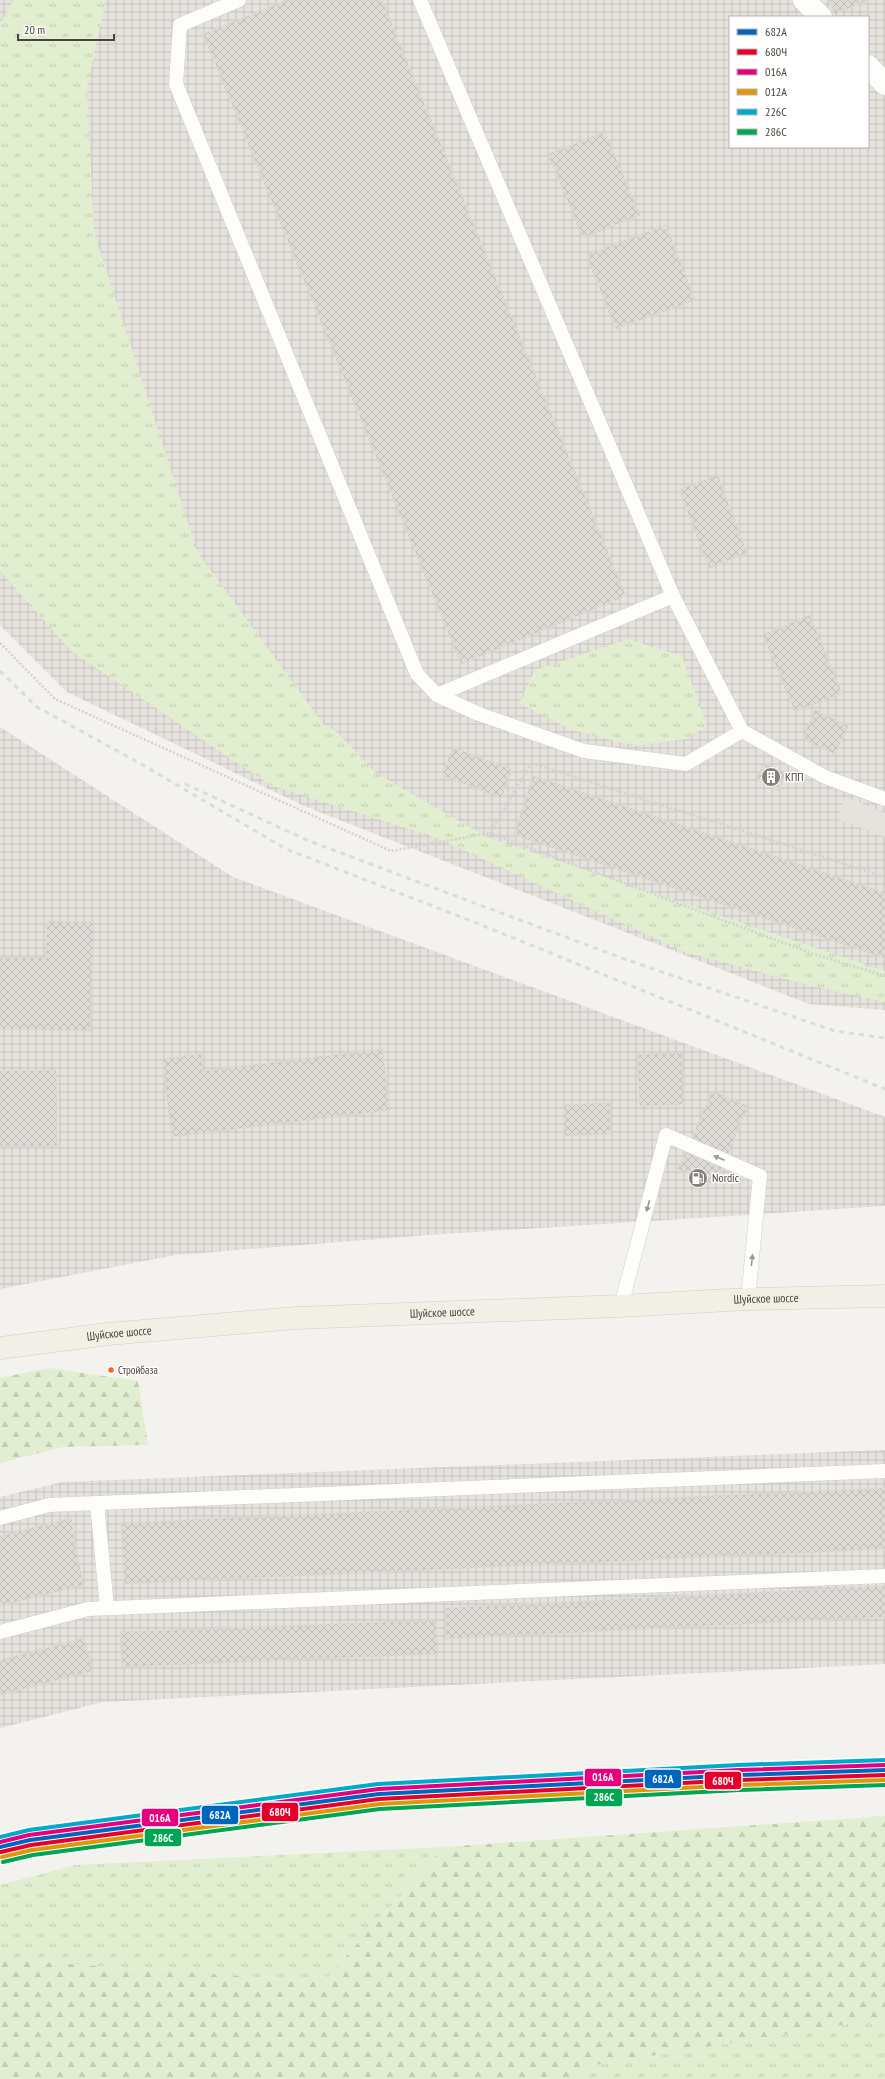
<svg xmlns="http://www.w3.org/2000/svg" width="885" height="2079" font-family="'PT Sans Narrow',sans-serif">
<defs>
<pattern id="industrial-grid" width="8" height="8" patternUnits="userSpaceOnUse"><rect width="8" height="8" fill="#e6e2de"/><path d="M0 4h8M4 0v8" fill="none" stroke="#c7c3bf"/></pattern>
<pattern id="grass-tufts" width="24" height="20" patternUnits="userSpaceOnUse"><rect width="24" height="20" fill="#e1eecf"/><path d="M3 7l-1-3M5 7V3M7 7l1-3M15 17l-1-3M17 17v-4M19 17l1-3" fill="none" stroke="#c3cdb2"/></pattern>
<pattern id="forest-firs" width="22" height="20" patternUnits="userSpaceOnUse"><rect width="22" height="20" fill="#e1eecf"/><path d="M5 1l3.5 6h-7zM16 11l3.5 6h-7z" fill="#c3cdb2"/></pattern>
<pattern id="building-cross-hatch" width="8" height="8" patternUnits="userSpaceOnUse"><rect width="8" height="8" fill="#dedbd6"/><path d="M0 0l8 8M0 8l8-8" fill="none" stroke="#c0bdb8"/></pattern>
</defs>
<rect width="100%" height="100%" fill="#f4f2ee"/>
<g fill="url(#industrial-grid)" fill-rule="evenodd">
<path d="M 0,0 L 885,0 L 885,1010 L 809,1004 L 304,806 L 67,692 L 0,625 ZM 730,17 L 868,17 L 868,147 L 730,147 Z"/>
<polygon points="0,727 233,877 885,1117 885,1206 428,1235 175,1255 0,1289"/>
<polygon points="885,1450 885,1664 103,1702 0,1728 0,1497 63,1482"/>
</g>
<g fill="url(#grass-tufts)">
<polygon points="13,0 106,0 87,87 94,232 198,553 324,725 335,730 376,773 487,837 885,971 885,1002 807,985 685,952 437,838 270,785 71,651 0,571 0,25"/>
<polygon points="628,639 682,656 707,726 687,739 634,746 572,730 519,703 535,670"/>
<polygon points="444,1847 323,1982 0,1959 0,1885 75,1865"/>
<polygon points="885,2018 885,2079 583,2079 589,2066"/>
</g>
<g fill="url(#forest-firs)">
<polygon points="49,1368 138,1381 148,1445 63,1447 0,1463 0,1378"/>
<polygon points="885,1816 885,2018 589,2066 583,2079 0,2079 0,1959 323,1982 444,1847"/>
</g>
<polygon fill="#e6e3df" points="845,797 885,813 885,837 837,819"/>
<g fill="url(#building-cross-hatch)" stroke="#dcd9d4">
<polygon points="287,0 382,0 626,596 461,664 203,34"/>
<polygon points="829,0 869,0 835,14"/>
<polygon points="605,132 640,215 583,238 548,154"/>
<polygon points="666,225 695,300 616,329 586,255"/>
<polygon points="718,475 747,553 709,568 679,490"/>
<polygon points="810,615 842,693 795,712 763,635"/>
<polygon points="815,710 848,726 835,754 802,739"/>
<polygon points="453,747 512,770 501,798 442,775"/>
<polygon points="764,763 787,775 778,791 756,779"/>
<polygon points="533,776 885,893 885,958 514,835"/>
<polygon points="47,921 94,922 91,1031 0,1029 0,957 46,958"/>
<polygon points="382,1049 390,1110 172,1137 162,1059 201,1054 203,1071"/>
<polygon points="682,1052 685,1104 640,1106 637,1055"/>
<polygon points="56,1070 57,1146 0,1147 0,1071"/>
<polygon points="712,1091 748,1106 715,1185 678,1169"/>
<polygon points="611,1103 611,1134 564,1136 563,1105"/>
<polygon points="885,1488 885,1549 124,1584 121,1523"/>
<polygon points="71,1518 83,1585 0,1606 0,1536"/>
<polygon points="885,1586 885,1617 446,1639 445,1608"/>
<polygon points="436,1620 438,1654 122,1667 120,1632"/>
<polygon points="84,1638 93,1671 0,1695 0,1660"/>
</g>
<g fill="none" stroke-linecap="round" stroke-linejoin="round">
<g stroke="#d2d0cb" stroke-width="15">
<g id="lane">
<polyline points="239,0 180,25 176,84 417,674 437,695 479,714 584,751 686,764 742,731"/>
<polyline points="420,0 673,596 742,731 825,777 885,799"/>
<polyline points="437,695 673,596"/>
<polyline points="621,1306 666,1135 760,1176 748,1299"/>
<polyline points="97,1503 107,1608"/>
<polyline points="0,1518 49,1505 885,1471"/>
<polyline points="0,1632 88,1609 885,1576"/>
</g>
</g>
<g stroke="#d2d0cb" stroke-width="23">
<g id="street">
<polyline points="804,0 821,17"/>
<polyline points="868,66 885,84"/>
</g>
</g>
<g stroke="#d6cebb" stroke-width="23">
<g id="primary">
<path id="s1" d="M 0,1348 L 108,1334 L 296,1318 L 621,1306 L 748,1299 L 885,1296"/>
</g>
</g>
<g stroke="#d3d2cc" stroke-width="2.5" stroke-dasharray="2 2" stroke-linecap="butt">
<polyline points="0,643 55,699 391,851 490,833"/>
<polyline points="885,877 531,763 490,833 808,952 885,976"/>
</g>
<use href="#lane" stroke="#fdfdfc" stroke-width="14"/>
<use href="#street" stroke="#fdfdfc" stroke-width="22"/>
<use href="#primary" stroke="#f2efe6" stroke-width="22"/>
<g stroke="#dbdbda" stroke-width="3" stroke-dasharray="5 5" stroke-linecap="butt">
<polyline points="0,671 37,707 143,765 286,849 479,924 885,1089"/>
<polyline points="185,784 309,841 627,960 835,1031 885,1038"/>
</g>
<g stroke="#fff" stroke-width="7">
<polyline id="rail-1" points="0,1847 30,1840 379,1794 739,1775 885,1770"/>
</g>
<g stroke="#fff" stroke-width="7">
<polyline id="rail-2" points="1,1852 31,1845 379,1799 739,1780 885,1775"/>
</g>
<g stroke="#fff" stroke-width="7">
<polyline id="rail-3" points="0,1842 29,1835 379,1789 739,1770 885,1765"/>
</g>
<g stroke="#fff" stroke-width="7">
<polyline id="rail-4" points="2,1857 32,1850 380,1804 739,1785 885,1780"/>
</g>
<g stroke="#fff" stroke-width="7">
<polyline id="rail-5" points="0,1837 29,1830 378,1784 738,1765 885,1760"/>
</g>
<g stroke="#fff" stroke-width="7">
<polyline id="rail-6" points="3,1862 33,1855 380,1809 740,1790 885,1785"/>
</g>
<use href="#rail-1" stroke="#0065bd" stroke-width="4"/>
<use href="#rail-2" stroke="#e4002b" stroke-width="4"/>
<use href="#rail-3" stroke="#e5007d" stroke-width="4"/>
<use href="#rail-4" stroke="#dd9709" stroke-width="4"/>
<use href="#rail-5" stroke="#00a9ce" stroke-width="4"/>
<use href="#rail-6" stroke="#00a651" stroke-width="4"/>
</g>
<defs><path id="oneway-solid" d="M-6-.8H1V-3.2L6.5 0L1 3.2V.8H-6Z"/></defs>
<g fill="#9b9791">
<use href="#oneway-solid" transform="translate(719 1158) rotate(-157)"/>
<use href="#oneway-solid" transform="translate(648 1206) rotate(105)"/>
<use href="#oneway-solid" transform="translate(752 1260) rotate(-84)"/>
</g>
<defs>
<g id="building-disc" transform="scale(1)"><circle r="9.5" fill="#868178" stroke="#fff"/><path d="M-4-6H4V6H1V3H-1V6H-4ZM-2.5-4.3h1.7v1.8h-1.7ZM.8-4.3h1.7v1.8H.8ZM-2.5-1h1.7V.8h-1.7ZM.8-1h1.7V.8H.8Z" fill="#fff"/></g>
<g id="fuel-disc" transform="scale(1)"><circle r="9.5" fill="#868178" stroke="#fff"/><path d="M-5.5-6h7V0h2V4h1.3V-2.5L3-4.5l.8-.8L6-3V5H2.5V1h-1V6h-7ZM-4.2-4.7v3.2H.2V-4.7Z" fill="#fff"/></g>
</defs>
<g fill-rule="evenodd">
<use href="#building-disc" x="771" y="777"/>
<use href="#fuel-disc" x="698" y="1178"/>
</g>
<circle fill="#f26522" stroke="#fff" stroke-width="1.5" cx="111" cy="1370" r="3.5"/>
<g text-anchor="middle" stroke-width="3" stroke-linejoin="round" paint-order="stroke">
<g font-size="11" fill="#4b4439" stroke="#fff" text-anchor="start">
<text x="118" y="1374">Стройбаза</text>
</g>
<g font-size="12" fill="#4b4439" stroke="#fff" text-anchor="start">
<text x="785" y="781">КПП</text>
<text x="712" y="1182">Nordic</text>
</g>
<g font-size="12" fill="#4b4439" stroke="#fff">
<text dy="4" stroke="none"><textPath href="#s1" startOffset="768">Шуйское шоссе</textPath></text>
<text dy="4" stroke="none"><textPath href="#s1" startOffset="444">Шуйское шоссе</textPath></text>
<text dy="4" stroke="none"><textPath href="#s1" startOffset="120">Шуйское шоссе</textPath></text>
</g>
</g>
<g stroke="#fff" stroke-width="1.5">
<rect x="584" y="1768" width="38" height="19" rx="4" fill="#e5007d"/>
<rect x="644" y="1769" width="38" height="20" rx="4" fill="#0065bd"/>
<rect x="704" y="1771" width="38" height="19" rx="4" fill="#e4002b"/>
<rect x="585" y="1788" width="38" height="19" rx="4" fill="#00a651"/>
<rect x="261" y="1802" width="38" height="20" rx="4" fill="#e4002b"/>
<rect x="201" y="1805" width="38" height="20" rx="4" fill="#0065bd"/>
<rect x="141" y="1808" width="38" height="19" rx="4" fill="#e5007d"/>
<rect x="144" y="1828" width="38" height="19" rx="4" fill="#00a651"/>
</g>
<g font-size="11" text-anchor="middle" font-weight="bold" fill="#fff">
<text x="603" y="1781">016А</text>
<text x="663" y="1783">682А</text>
<text x="723" y="1785">680Ч</text>
<text x="604" y="1801">286С</text>
<text x="280" y="1816">680Ч</text>
<text x="220" y="1819">682А</text>
<text x="160" y="1822">016А</text>
<text x="163" y="1842">286С</text>
</g>
<rect x="729" y="16" width="140" height="132" fill="#ffffff" stroke="#b7b4b0"/>
<rect x="737" y="29" width="20" height="6" fill="#0065bd" stroke="#b7b4b0"/>
<text x="765" y="36" font-size="12" fill="#4b4439">682А</text>
<rect x="737" y="49" width="20" height="6" fill="#e4002b" stroke="#b7b4b0"/>
<text x="765" y="56" font-size="12" fill="#4b4439">680Ч</text>
<rect x="737" y="69" width="20" height="6" fill="#e5007d" stroke="#b7b4b0"/>
<text x="765" y="76" font-size="12" fill="#4b4439">016А</text>
<rect x="737" y="89" width="20" height="6" fill="#dd9709" stroke="#b7b4b0"/>
<text x="765" y="96" font-size="12" fill="#4b4439">012А</text>
<rect x="737" y="109" width="20" height="6" fill="#00a9ce" stroke="#b7b4b0"/>
<text x="765" y="116" font-size="12" fill="#4b4439">226С</text>
<rect x="737" y="129" width="20" height="6" fill="#00a651" stroke="#b7b4b0"/>
<text x="765" y="136" font-size="12" fill="#4b4439">286С</text>
<path d="M18 34v6h96v-6" fill="none" stroke="#4b4439" stroke-width="2"/>
<text x="24" y="34" font-size="12" fill="#4b4439" stroke="#ffffff" stroke-width="3" paint-order="stroke">20 m</text>
</svg>
